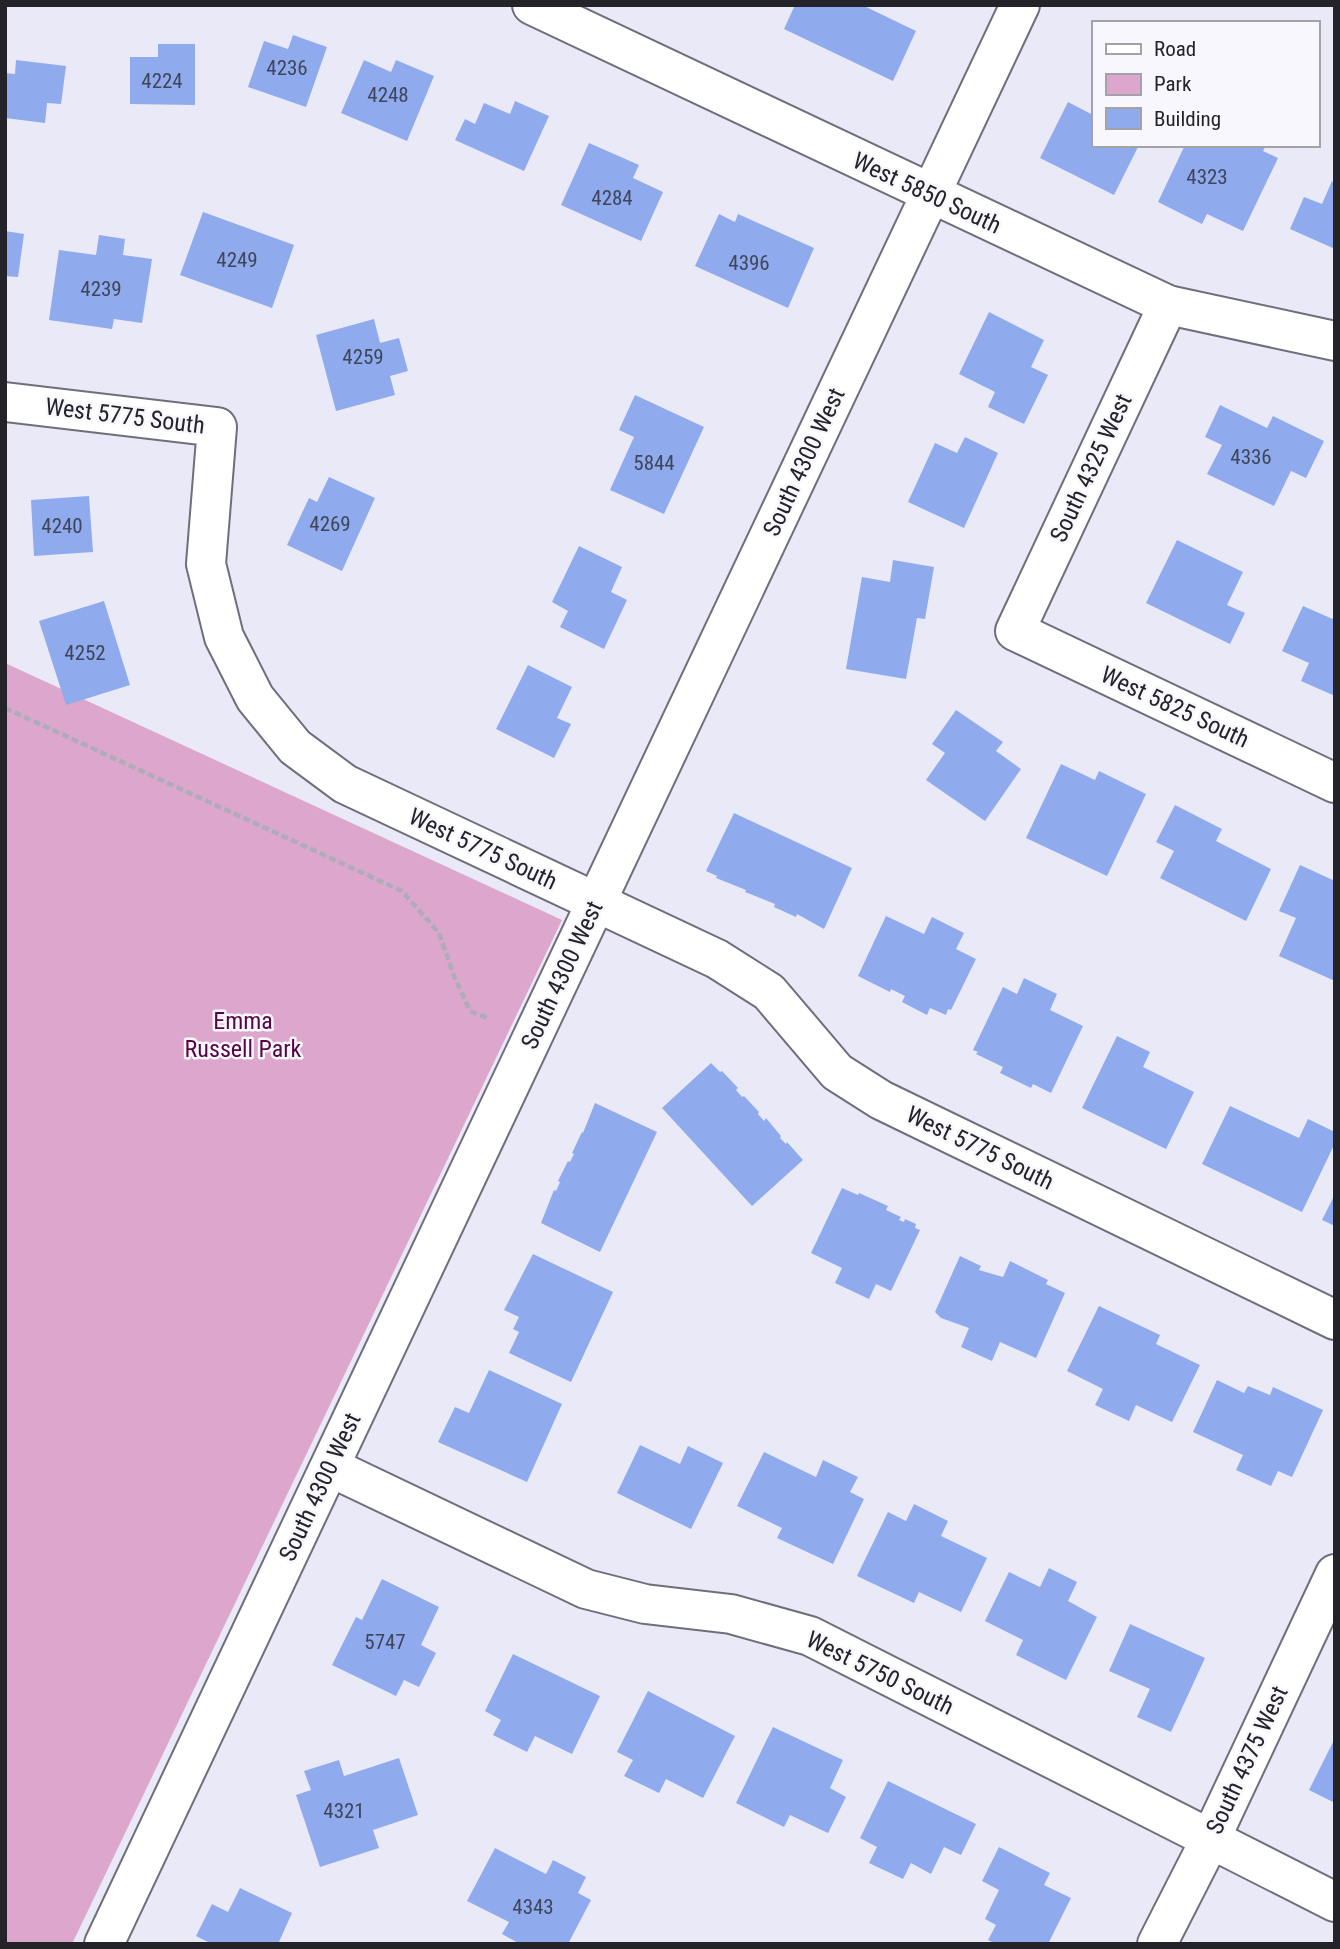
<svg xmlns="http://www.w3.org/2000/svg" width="1340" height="1949" font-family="'Roboto Condensed',sans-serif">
<rect width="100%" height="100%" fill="#eae9f8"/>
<polygon fill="#dca6cd" points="5,663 562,920 72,1944 5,1944"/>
<g fill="#8fabed">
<polygon points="795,5 862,5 916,31 893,81 784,29"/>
<polygon points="293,35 327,47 306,107 248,87 264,41 288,49"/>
<polygon points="158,44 195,44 195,105 130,104 130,57 158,57"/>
<polygon points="16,60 66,66 61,104 47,103 45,123 5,118 5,73 15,74"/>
<polygon points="364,60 391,72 396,60 434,76 407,141 341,113"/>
<polygon points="515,101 549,116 524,171 455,140 465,119 475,124 484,103 510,114"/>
<polygon points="1068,102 1093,115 1093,145 1139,145 1114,195 1040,158"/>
<polygon points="589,143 639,165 633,178 663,192 641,241 561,205"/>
<polygon points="1185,145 1266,145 1263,151 1278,158 1243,231 1207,214 1202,224 1158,202"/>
<polygon points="1332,181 1335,183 1335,249 1290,229 1304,197 1322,204"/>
<polygon points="203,212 294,245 272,308 180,275"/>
<polygon points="719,214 735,222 738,214 814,248 788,308 695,266"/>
<polygon points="5,231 24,234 18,277 5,276"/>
<polygon points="99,235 125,239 123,255 152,259 142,323 114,319 112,329 49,320 59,250 96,255"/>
<polygon points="989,312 1044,340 1031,367 1048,375 1024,424 988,407 995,392 959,374"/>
<polygon points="374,319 380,343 399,338 408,371 390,376 395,395 336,411 316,335"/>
<polygon points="635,395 704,427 664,514 610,490 634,437 619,430"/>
<polygon points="1220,405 1267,428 1273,416 1324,441 1306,478 1291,471 1274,506 1207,474 1222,445 1205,437"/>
<polygon points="965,437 998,453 964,528 908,502 935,443 957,453"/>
<polygon points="329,477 375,498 342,571 287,545 309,498 317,502"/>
<polygon points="89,496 93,552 34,556 31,500"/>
<polygon points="1177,540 1243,572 1227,605 1245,613 1230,644 1146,603"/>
<polygon points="579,546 622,567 611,592 627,600 604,649 560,627 568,611 552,602"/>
<polygon points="893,560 934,567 925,619 917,618 906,679 846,669 862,577 890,582"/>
<polygon points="104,601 130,685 66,705 39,621"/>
<polygon points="1303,606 1335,620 1335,696 1301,681 1309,663 1282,651"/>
<polygon points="528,665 572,687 557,718 571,724 554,758 496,729"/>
<polygon points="956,710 1003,742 996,751 1021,769 985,821 926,780 945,753 932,744"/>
<polygon points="1061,764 1095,780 1099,771 1146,794 1107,876 1026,838"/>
<polygon points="1175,805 1222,829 1216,841 1271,869 1246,921 1160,878 1174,851 1156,842"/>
<polygon points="734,813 852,868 824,929 797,914 796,917 774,907 775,904 745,892 746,890 716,878 717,876 706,871"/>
<polygon points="1300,865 1335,881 1335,981 1279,956 1296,918 1279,911"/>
<polygon points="886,916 924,934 932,917 964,933 956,949 976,959 951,1010 948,1009 946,1015 930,1008 927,1015 902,1002 905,996 891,989 890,992 858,976"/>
<polygon points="1024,978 1057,994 1050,1010 1083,1026 1051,1093 1033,1084 1031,1088 1000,1073 1003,1067 976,1054 978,1052 973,1050 1003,987 1017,994"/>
<polygon points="1117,1036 1150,1052 1143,1067 1194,1092 1166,1149 1082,1108"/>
<polygon points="711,1063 720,1072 722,1071 738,1088 736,1090 742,1097 744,1096 759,1112 758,1114 764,1121 766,1118 781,1136 780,1138 786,1144 787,1142 803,1160 752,1206 662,1108"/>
<polygon points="595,1103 657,1132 600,1252 541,1223 554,1190 556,1191 560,1182 558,1181 568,1161 570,1162 574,1154 572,1153 582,1132 583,1133"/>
<polygon points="1230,1106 1299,1138 1308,1119 1335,1132 1335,1143 1302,1212 1202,1164"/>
<polygon points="842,1188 858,1195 859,1193 888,1206 886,1210 901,1217 899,1220 904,1222 905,1219 916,1224 915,1228 920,1230 891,1291 876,1284 869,1299 835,1283 842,1268 811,1253"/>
<polygon points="1335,1194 1335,1226 1322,1220"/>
<polygon points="533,1254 613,1292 571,1382 509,1353 519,1332 513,1329 519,1317 504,1310"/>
<polygon points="960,1256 981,1266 979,1270 1003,1277 1010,1261 1048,1280 1046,1284 1065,1293 1036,1358 1000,1342 992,1361 961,1347 969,1328 941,1318 935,1312"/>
<polygon points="1099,1306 1160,1335 1156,1344 1200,1365 1172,1422 1136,1405 1129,1421 1095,1405 1103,1389 1067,1371"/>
<polygon points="489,1370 562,1404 527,1482 438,1442 455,1407 469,1413"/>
<polygon points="1217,1380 1244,1393 1248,1386 1270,1395 1273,1387 1323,1410 1292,1477 1278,1471 1271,1486 1236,1470 1243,1455 1193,1432"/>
<polygon points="640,1445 680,1464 688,1446 723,1463 691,1529 617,1493"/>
<polygon points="764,1452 816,1477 823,1460 858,1477 850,1492 864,1499 833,1564 777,1538 782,1528 737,1506"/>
<polygon points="914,1504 948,1521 941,1536 987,1558 961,1612 919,1592 914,1603 857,1576 888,1512 906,1521"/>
<polygon points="1049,1568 1077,1582 1068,1601 1097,1617 1066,1680 1016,1655 1023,1640 985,1621 1009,1572 1040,1587"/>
<polygon points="382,1579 439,1607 421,1645 436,1653 419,1687 404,1680 396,1696 332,1665 356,1617 362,1620"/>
<polygon points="1130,1624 1205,1658 1171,1732 1137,1717 1150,1689 1109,1671"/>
<polygon points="513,1654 600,1696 572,1754 535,1736 527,1752 493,1735 501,1720 485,1711"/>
<polygon points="648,1691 735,1736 703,1798 666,1779 659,1793 624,1776 633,1760 617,1752"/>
<polygon points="773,1727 843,1760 830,1788 846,1797 828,1833 790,1815 784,1827 736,1803"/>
<polygon points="1335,1738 1335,1803 1309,1790"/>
<polygon points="399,1758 418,1815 373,1830 379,1848 320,1867 296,1795 311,1790 304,1771 339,1760 344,1776"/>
<polygon points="888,1781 976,1824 961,1855 944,1847 931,1874 911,1863 903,1879 869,1863 877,1847 860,1838"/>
<polygon points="999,1847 1050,1873 1044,1885 1071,1898 1048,1944 996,1944 988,1940 996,1925 985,1919 999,1890 982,1881"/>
<polygon points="495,1848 546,1874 553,1860 586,1877 578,1893 591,1900 568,1944 520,1944 502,1934 509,1922 467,1901"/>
<polygon points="240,1888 292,1913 278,1944 212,1944 196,1936 212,1904 228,1912"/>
</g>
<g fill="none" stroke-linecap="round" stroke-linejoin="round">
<g stroke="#6f6e7b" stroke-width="42">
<g id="street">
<polyline points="532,5 1168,305 1335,341"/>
<polyline points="1168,305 1015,631 1335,783"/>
<polyline points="5,402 217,427 206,564 224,637 255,698 295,747 345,784 717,959 769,992 837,1072 881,1100 1335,1320"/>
<polyline points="330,1467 586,1589 645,1604 731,1614 810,1636 1335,1902"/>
<polyline points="1157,1944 1210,1840 1335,1574"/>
</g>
</g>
<g stroke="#6f6e7b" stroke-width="42">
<polyline id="secondary" points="104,1944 1020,5"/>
</g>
<polyline stroke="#adacb8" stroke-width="4.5" stroke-dasharray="7 3.5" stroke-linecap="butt" points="5,708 402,891 439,933 454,976 470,1011 490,1019"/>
<use href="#street" stroke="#fff" stroke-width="38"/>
<use href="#secondary" stroke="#fff" stroke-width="38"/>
</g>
<g text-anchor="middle" stroke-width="5" stroke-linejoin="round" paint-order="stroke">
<g font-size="21" fill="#3f455a">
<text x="287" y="75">4236</text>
<text x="162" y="88">4224</text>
<text x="388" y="102">4248</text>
<text x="1207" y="184">4323</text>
<text x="612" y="205">4284</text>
<text x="237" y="267">4249</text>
<text x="749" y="270">4396</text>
<text x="101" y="296">4239</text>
<text x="363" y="364">4259</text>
<text x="1251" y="464">4336</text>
<text x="654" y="470">5844</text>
<text x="330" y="531">4269</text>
<text x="62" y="533">4240</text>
<text x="85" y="660">4252</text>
<text x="385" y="1649">5747</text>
<text x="344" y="1818">4321</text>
<text x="533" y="1914">4343</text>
</g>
<g font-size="24" fill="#242329" stroke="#f8f7fe">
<text transform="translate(927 193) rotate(25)" y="8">West 5850 South</text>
<text transform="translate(125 416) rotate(7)" y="8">West 5775 South</text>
<text transform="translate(804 462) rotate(-65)" y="8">South 4300 West</text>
<text transform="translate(1091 468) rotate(-65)" y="8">South 4325 West</text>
<text transform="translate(1175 707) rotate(25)" y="8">West 5825 South</text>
<text transform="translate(483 849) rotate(25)" y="8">West 5775 South</text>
<text transform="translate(562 975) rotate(-65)" y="8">South 4300 West</text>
<text transform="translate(980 1148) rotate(26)" y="8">West 5775 South</text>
<text transform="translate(320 1487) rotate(-65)" y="8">South 4300 West</text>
<text transform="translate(880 1673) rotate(26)" y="8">West 5750 South</text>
<text transform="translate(1247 1760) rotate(-65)" y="8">South 4375 West</text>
</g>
<g font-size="24" fill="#550448" stroke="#f8f7fe">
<text x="243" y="1029">Emma<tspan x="243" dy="28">Russell Park</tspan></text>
</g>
</g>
<rect width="1340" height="1949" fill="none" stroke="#242329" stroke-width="14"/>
<rect x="1092" y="21" width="228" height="126" fill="#f8f7fe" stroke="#a3a2a9" stroke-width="2"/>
<rect x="1106" y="44" width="35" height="10" fill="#ffffff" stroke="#a3a2a9" stroke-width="2"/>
<text x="1154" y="56" font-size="21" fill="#242329">Road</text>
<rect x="1106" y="74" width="35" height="21" fill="#dca6cd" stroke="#a3a2a9" stroke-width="2"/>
<text x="1154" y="91" font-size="21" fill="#242329">Park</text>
<rect x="1106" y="108" width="35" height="21" fill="#8fabed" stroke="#a3a2a9" stroke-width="2"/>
<text x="1154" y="126" font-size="21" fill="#242329">Building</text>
</svg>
